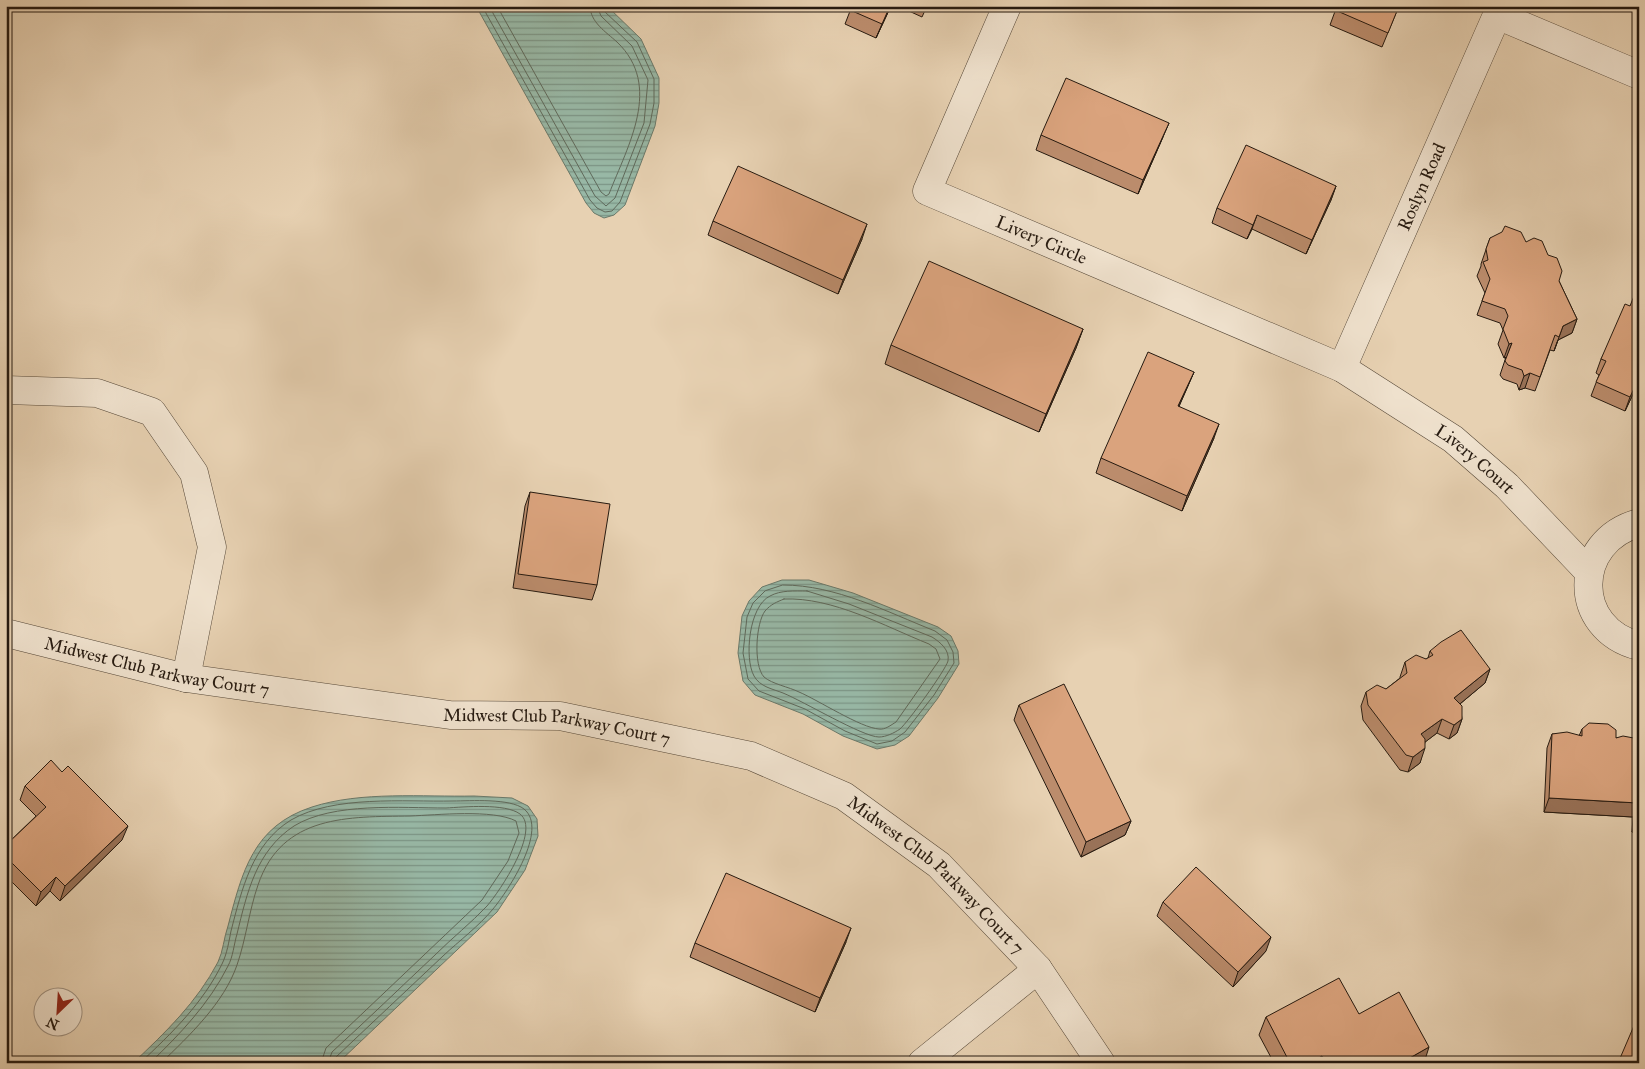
<svg xmlns="http://www.w3.org/2000/svg" width="1645" height="1069" font-family="'IM FELL Great Primer',serif">
<defs>
<pattern id="water-rules" width="6" height="5" patternUnits="userSpaceOnUse" patternTransform="scale(1.25)"><rect width="6" height="5" fill="#98b8a6"/><path d="M0 2.5h6" fill="none" stroke="#7c9586"/></pattern>
</defs>
<rect width="100%" height="100%" fill="#e7d1b2"/>
<filter id="stains"><feTurbulence type="fractalNoise" baseFrequency=".004" numOctaves="4"/><feColorMatrix values="0 0 0 0 .2 0 0 0 0 .09 0 0 0 0 .02 0 0 0 .5 -.17"/></filter>
<radialGradient id="worn" r=".72"><stop offset=".6" stop-color="#630" stop-opacity="0"/><stop offset="1" stop-color="#630" stop-opacity=".3"/></radialGradient>
<g fill="url(#water-rules)" stroke="#6a796a">
<polygon points="476,6 607,6 641,39 659,78 659,103 655,126 625,205 614,215 604,218 594,213 586,203"/>
<polygon points="782,580 809,580 853,593 938,627 951,636 958,651 959,664 938,698 909,736 895,745 877,749 843,736 803,714 755,695 743,681 738,653 742,616 749,601 762,587"/>
<path d="M 474,796 L 512,798 L 528,806 L 537,819 L 538,836 L 525,870 L 497,912 L 338,1063 L 133,1063 C 166,1032 197,1002 218,962 C 223,952 224,937 228,926 C 242,872 253,826 312,807 C 361,791 423,797 474,796 Z"/>
</g>
<g fill="none" stroke-linecap="round" stroke-linejoin="round">
<g stroke="#5f695b" stroke-width="1">
<polyline points="482,6 590,200 597,208 605,212 612,211 620,202 650,124 654,103 654,79 637,42 605,12 604,6"/>
<polyline points="489,6 595,196 606,206 615,198 644,123 648,80 632,46 601,16 597,6"/>
<path d="M 497,6 L 601,192 L 606,196 L 609,194 C 628,145 663,86 617,42 C 606,32 590,22 590,6"/>
<path d="M 783,585 C 836,585 887,612 935,631 L 947,640 L 953,652 L 954,663 L 934,695 L 905,732 L 892,741 L 877,744 L 845,731 L 805,709 L 759,691 L 748,679 L 743,653 L 747,617 L 753,603 L 765,591 Z"/>
<path d="M 807,591 L 849,604 L 932,637 C 940,642 950,650 948,661 C 945,671 908,722 900,729 C 894,733 886,737 879,737 C 863,737 803,701 783,693 C 773,689 760,687 754,676 C 744,658 749,606 770,596 C 781,590 794,591 807,591 Z"/>
<path d="M 784,599 C 833,597 884,626 929,644 L 936,649 L 940,659 L 896,722 C 891,725 885,730 879,729 C 861,728 818,700 799,692 C 789,687 772,684 764,677 C 753,665 756,623 765,611 C 771,604 777,602 784,599 Z"/>
<path d="M 140,1063 C 172,1033 203,1003 222,964 C 227,954 229,941 231,931 C 242,889 252,844 291,820 C 334,795 404,802 453,801 C 471,801 510,798 524,809 C 549,829 508,891 493,909 C 479,926 459,941 443,956 C 407,990 372,1023 336,1057 L 335,1063"/>
<path d="M 150,1063 C 180,1034 209,1004 228,966 C 233,957 234,944 237,934 C 247,893 256,851 294,826 C 333,802 401,808 446,808 C 464,807 505,803 520,814 C 541,830 500,891 487,906 C 471,923 452,938 435,955 C 401,987 367,1020 332,1052 L 328,1063"/>
<path d="M 161,1063 C 189,1036 224,1003 237,965 C 246,939 249,911 258,885 C 282,814 349,817 410,816 C 437,815 493,809 516,821 L 519,833 L 508,861 L 482,900 L 326,1048 L 321,1063"/>
</g>
<g stroke="#564838" stroke-width="29">
<g id="minor">
<path id="s1" d="M 1007,6 L 927,191 L 1342,368 L 1453,439 L 1507,486 L 1589,572"/>
<polyline points="1497,15 1639,75"/>
<path id="s2" d="M 1342,368 L 1501,6"/>
<polyline points="6,390 97,393 152,412 194,473 212,547 186,678"/>
<path d="M 1639,523 C 1572,541 1571,629 1639,646"/>
<path id="s3" d="M 6,633 L 186,678 L 450,715 L 560,716 L 751,756 L 844,796 L 939,865 L 1038,969 L 1101,1063"/>
<polyline points="922,1063 1038,969"/>
</g>
</g>
<use href="#minor" stroke="#efe1cd" stroke-width="28"/>
</g>
<g fill="#bb8c6c" stroke="#261a10">
<polygon points="852,6 891,6 876,38 845,24"/>
<polygon points="898,6 927,6 922,17"/>
<polygon points="1337,6 1399,6 1382,47 1330,25"/>
<polygon points="1041,135 1163,137 1138,194 1036,150"/>
<polygon points="1336,186 1331,200 1306,254 1252,229 1247,239 1212,223 1217,208"/>
<polygon points="713,221 862,239 838,294 708,235"/>
<polygon points="1490,238 1526,242 1559,281 1577,319 1572,333 1558,340 1554,351 1550,350 1535,391 1525,388 1519,390 1517,384 1503,379 1500,375 1506,357 1504,358 1498,344 1503,330 1500,323 1477,315 1485,293 1477,276 1481,266 1481,264"/>
<polygon points="1639,295 1639,394 1634,392 1625,411 1591,396 1599,375 1596,373 1601,359 1630,306"/>
<polygon points="1083,329 1076,348 1039,432 885,364 891,345"/>
<polygon points="1194,372 1179,406 1214,438 1182,511 1096,473 1101,458"/>
<polygon points="530,492 597,585 592,600 513,588 525,506"/>
<polygon points="1430,651 1490,669 1485,683 1460,704 1462,719 1457,733 1449,739 1437,733 1425,742 1420,763 1408,772 1400,770 1363,720 1361,706 1366,692 1386,689 1400,678 1400,677 1405,662 1426,659 1428,658"/>
<polygon points="1019,705 1131,821 1125,835 1081,857 1014,720"/>
<polygon points="1582,729 1616,738 1638,739 1639,736 1639,833 1632,832 1633,817 1544,812 1547,748 1552,734 1579,736"/>
<polygon points="25,786 122,840 60,901 50,891 36,906 6,876 6,845 36,816 20,800"/>
<polygon points="1163,902 1266,951 1233,987 1157,916"/>
<polygon points="846,942 815,1012 690,957 695,943"/>
<polygon points="1359,1014 1424,1063 1274,1063 1259,1035 1266,1017"/>
</g>
<g fill="#997258" stroke="#261a10">
<polygon points="890,6 891,6 876,38 882,24"/>
<polygon points="1169,123 1163,137 1138,194 1143,180"/>
<polygon points="1336,186 1331,200 1306,254 1312,240"/>
<polygon points="1257,215 1252,229 1247,239 1253,225"/>
<polygon points="867,224 862,239 838,294 843,280"/>
<polygon points="1577,319 1572,333 1558,340 1554,351 1563,326"/>
<polygon points="1083,329 1076,348 1039,432 1046,414"/>
<polygon points="1512,343 1507,357 1504,358 1509,344"/>
<polygon points="1194,372 1188,386 1173,420 1178,406"/>
<polygon points="1530,373 1525,388 1519,390 1524,376"/>
<polygon points="1639,378 1634,392 1625,411 1630,397"/>
<polygon points="1219,424 1214,438 1182,511 1187,496"/>
<polygon points="1490,669 1485,683 1449,713 1454,698"/>
<polygon points="1442,719 1437,733 1416,749 1421,734"/>
<polygon points="1462,719 1457,733 1449,739 1454,725"/>
<polygon points="1425,748 1420,763 1408,772 1413,757"/>
<polygon points="1549,798 1638,803 1633,817 1544,812"/>
<polygon points="1637,818 1639,818 1639,833 1632,832"/>
<polygon points="1131,821 1125,835 1081,857 1086,842"/>
<polygon points="128,826 122,840 60,901 65,886"/>
<polygon points="56,877 50,891 36,906 41,892"/>
<polygon points="851,928 846,942 815,1012 820,998"/>
<polygon points="1271,937 1266,951 1233,987 1238,972"/>
<polygon points="1429,1047 1424,1063 1401,1063"/>
<polygon points="1322,1056 1319,1063 1310,1063"/>
</g>
<g fill="#daa37d" stroke="#261a10">
<polygon points="852,6 890,6 882,24 850,10"/>
<polygon points="1337,6 1399,6 1388,33 1335,10"/>
<polygon points="1066,78 1169,123 1143,180 1041,135"/>
<polygon points="1246,145 1336,186 1312,240 1257,215 1253,225 1217,208"/>
<polygon points="738,166 867,224 843,280 713,221"/>
<polygon points="1505,226 1521,232 1526,242 1534,238 1542,241 1548,255 1557,258 1562,271 1559,281 1577,319 1563,326 1559,337 1555,335 1540,377 1530,373 1524,376 1522,370 1508,365 1505,361 1512,343 1509,344 1503,329 1508,316 1505,309 1482,301 1490,279 1483,262 1488,260 1486,249 1490,238 1502,232"/>
<polygon points="929,261 1083,329 1046,414 891,345"/>
<polygon points="1639,295 1639,378 1630,397 1596,382 1606,361 1601,359 1625,304 1630,306 1634,296"/>
<polygon points="1148,352 1194,372 1178,406 1219,424 1187,496 1101,458"/>
<polygon points="530,492 610,504 597,585 518,574"/>
<polygon points="1461,630 1490,669 1454,698 1462,706 1462,719 1454,725 1442,719 1421,734 1425,739 1425,748 1413,757 1406,755 1368,705 1366,692 1377,685 1386,689 1407,673 1405,662 1416,655 1426,659 1433,655 1430,651 1441,642"/>
<polygon points="1064,684 1131,821 1086,842 1019,705"/>
<polygon points="1589,723 1608,724 1616,730 1616,738 1623,736 1639,739 1639,818 1637,818 1638,803 1549,798 1552,734 1567,732 1582,736 1582,729"/>
<polygon points="51,760 62,772 68,766 128,826 65,886 56,877 41,892 6,857 6,845 46,807 25,786"/>
<polygon points="1196,867 1271,937 1238,972 1163,902"/>
<polygon points="726,873 851,928 820,998 695,943"/>
<polygon points="6,966 9,966 6,978"/>
<polygon points="1339,978 1359,1014 1399,992 1429,1047 1401,1063 1325,1063 1322,1056 1310,1063 1290,1063 1266,1017"/>
<polygon points="1639,1014 1639,1063 1618,1063"/>
</g>
<g text-anchor="middle" stroke-width="4.5" stroke-linejoin="round" paint-order="stroke">
<g font-size="18" fill="#261a10" stroke="#efe1cd">
<text dy="6" stroke="none"><textPath href="#s2" startOffset="198">Roslyn Road</textPath></text>
<text dy="6" stroke="none"><textPath href="#s1" startOffset="326">Livery Circle</textPath></text>
<text dy="6" stroke="none"><textPath href="#s1" startOffset="814">Livery Court</textPath></text>
<text dy="6" stroke="none"><textPath href="#s3" startOffset="155">Midwest Club Parkway Court 7</textPath></text>
<text dy="6" stroke="none"><textPath href="#s3" startOffset="560">Midwest Club Parkway Court 7</textPath></text>
<text dy="6" stroke="none"><textPath href="#s3" startOffset="980">Midwest Club Parkway Court 7</textPath></text>
</g>
</g>
<rect width="1645" height="1069" fill="none" stroke="#e7d1b2" stroke-width="25"/>
<rect x="8" y="8" width="1630" height="1054" fill="none" stroke="#261a10" stroke-width="2.5"/>
<rect x="12" y="12" width="1620" height="1044" fill="none" stroke="#261a10"/>
<g transform="translate(58 1012) rotate(205)"><circle r="24" fill="#efe1cd" stroke="#9f9181"/>
<path d="M0-4L9 19L0 12L-9 19Z" fill="#8f2418"/>
<text y="-8" font-size="14" font-weight="bold" text-anchor="middle" fill="#261a10">N</text>
</g>
<rect width="100%" height="100%" filter="url(#stains)"/>
<rect width="100%" height="100%" fill="url(#worn)"/>
</svg>
